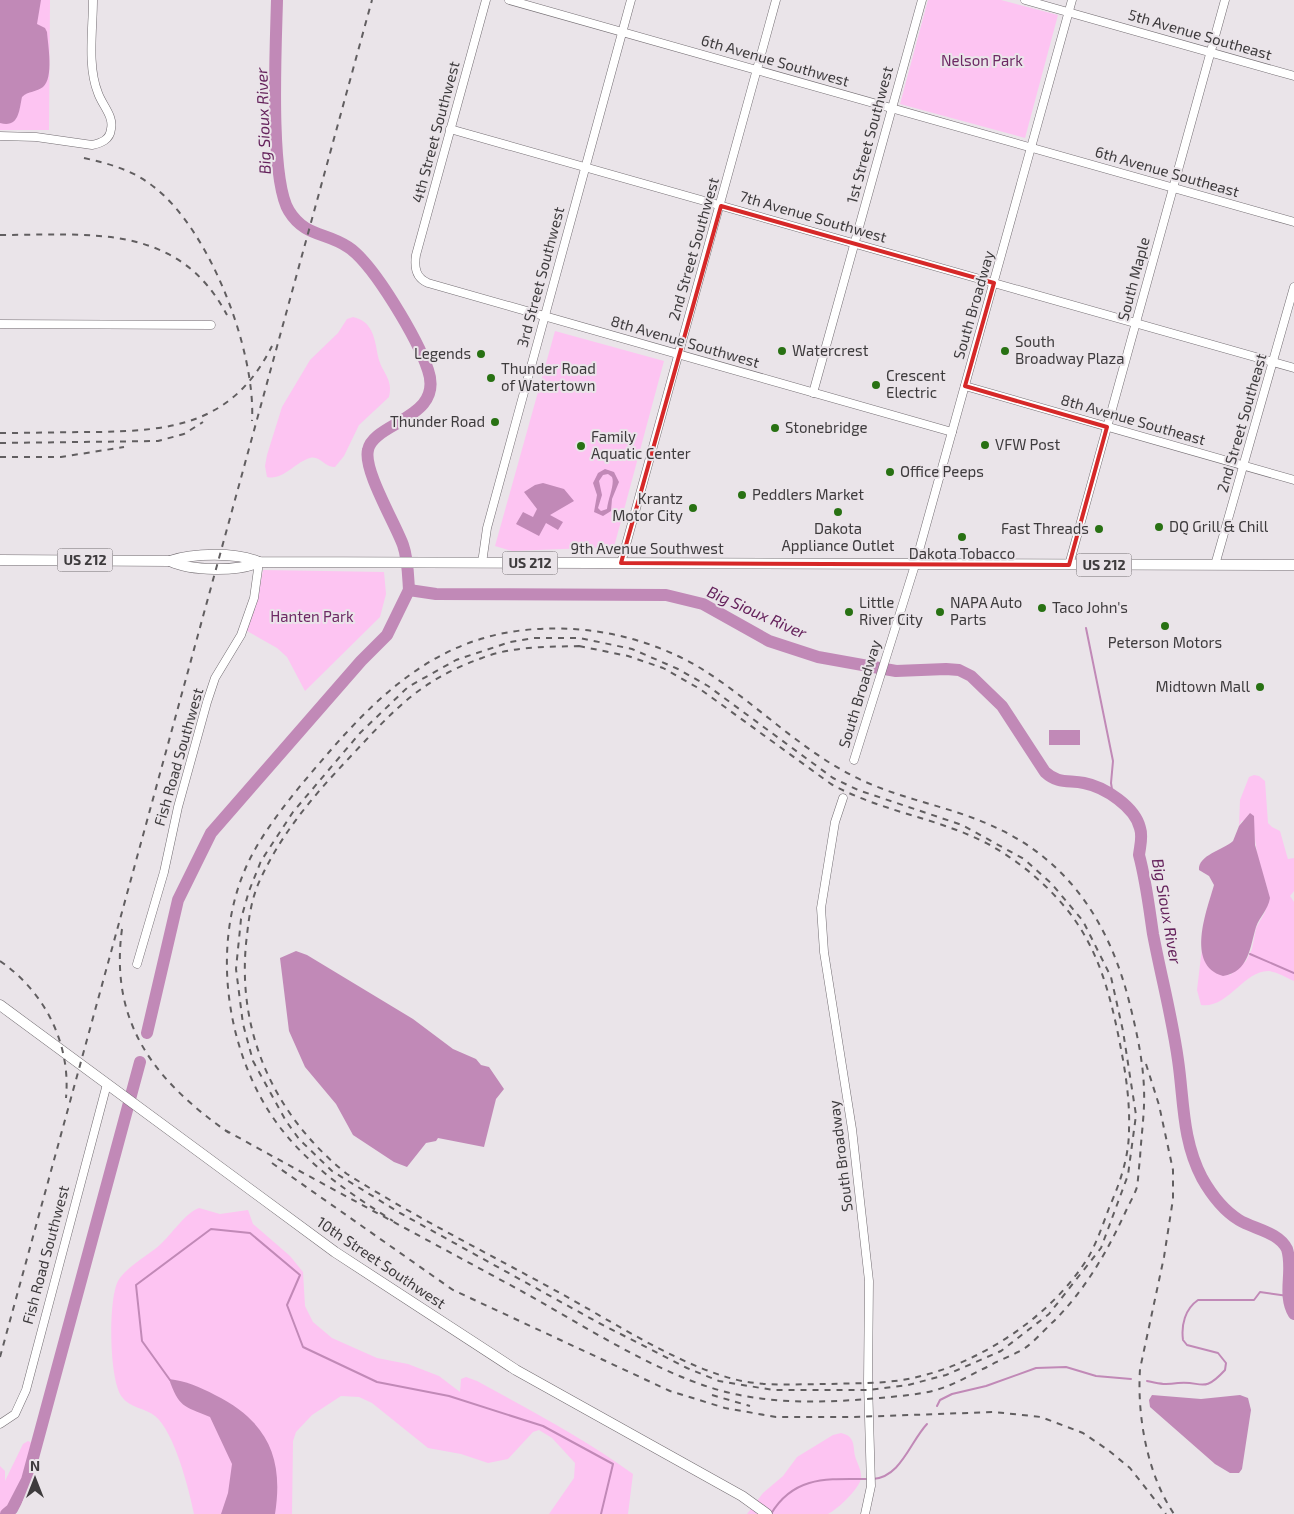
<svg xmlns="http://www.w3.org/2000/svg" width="1294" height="1514" font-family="'Exo 2',sans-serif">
<rect width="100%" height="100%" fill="#eae4e9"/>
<g fill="#fdc4f2">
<polygon points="0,0 50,0 49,130 0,130"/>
<polygon points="928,0 1001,0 1058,15 1025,138 900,104"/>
<path d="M 353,317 C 373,321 375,340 378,356 C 381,372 394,379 389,397 L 359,425 L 344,456 L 335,467 C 325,468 320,455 310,458 C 295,462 283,481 267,477 L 265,466 L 267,455 L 282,407 L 310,360 L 338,333 L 347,319 Z"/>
<polygon points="555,331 664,361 614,547 512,551 495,546"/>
<polygon points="263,570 384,572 386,594 380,617 305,691 287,657 277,648 247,631 257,602"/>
<path d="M 1254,775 L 1259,776 L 1265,781 L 1268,823 L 1272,827 L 1280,831 L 1287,856 L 1288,859 L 1294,858 L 1294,891 L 1290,896 L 1294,902 L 1294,981 C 1286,977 1277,972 1269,971 C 1244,970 1228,1009 1201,1005 L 1197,990 L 1202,948 L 1206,961 L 1230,975 L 1246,961 L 1252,949 L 1256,928 L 1265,912 L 1268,891 L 1258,859 L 1254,833 L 1242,820 L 1239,826 L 1240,800 L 1249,777 Z"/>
<path d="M 199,1208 L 220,1214 L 248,1210 L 253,1224 L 290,1256 L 303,1272 L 305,1306 L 313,1322 L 332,1338 L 377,1358 L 408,1364 L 439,1376 L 460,1392 L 461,1379 L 466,1377 L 477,1381 C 530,1410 584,1438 633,1474 L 628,1514 L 549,1514 L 574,1478 L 575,1463 L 552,1438 L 539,1430 L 533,1432 L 508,1459 L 488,1463 L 461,1454 L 428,1448 L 372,1403 L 359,1397 L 341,1396 L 312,1415 L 296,1432 L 293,1441 L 292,1514 L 194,1514 C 189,1489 174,1431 155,1416 C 145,1408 130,1408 122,1397 C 109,1381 108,1300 118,1281 C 126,1268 143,1258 155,1249 C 170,1238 184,1213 199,1208 Z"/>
<path d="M 841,1433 C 855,1436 853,1445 855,1456 C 857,1463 862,1471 861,1478 C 860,1488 837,1510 828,1514 C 819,1514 761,1514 747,1514 L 763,1493 L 783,1476 L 797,1457 L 833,1435 Z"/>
<path d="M 28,1441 L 32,1443 C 48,1466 26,1492 13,1512 L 0,1514 L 0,1466 L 5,1471 L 5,1481 L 23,1444 Z"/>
</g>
<g fill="#c189b7" fill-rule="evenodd">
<path d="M 0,0 L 41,0 L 37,24 L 45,28 L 47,32 C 48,45 54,78 43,87 C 37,92 28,91 22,97 C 19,111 19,128 0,123 Z"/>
<path d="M 605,469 L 614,472 L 619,482 L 612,499 L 611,511 L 603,516 L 594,512 L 597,495 L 593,483 L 598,473 ZM 608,474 L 612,477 C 615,484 608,499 607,509 L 601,511 L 598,508 L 602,495 L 599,481 L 603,475 Z"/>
<polygon points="543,483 564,489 574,501 550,515 563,522 558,530 546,523 539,536 516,524 523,512 533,517 537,509 524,492 535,485"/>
<rect x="1049" y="730" width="31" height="15"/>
<path d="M 1250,813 L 1254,816 L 1255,845 L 1270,898 C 1268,910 1260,916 1256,927 C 1250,947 1249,972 1223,976 C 1185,965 1207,910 1214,885 L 1209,876 L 1199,870 C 1198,855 1223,850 1233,841 L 1239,826 Z"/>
<polygon points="296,951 307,955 413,1019 453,1049 476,1059 481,1065 489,1067 504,1089 496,1099 484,1147 438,1138 436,1141 426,1143 407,1167 394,1162 353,1135 336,1104 305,1067 289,1031 280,958"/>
<path d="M 169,1379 C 186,1381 200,1387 215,1395 C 267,1421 284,1457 275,1514 L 221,1514 L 228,1493 L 232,1464 L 210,1417 C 183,1406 179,1407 169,1379 Z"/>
<polygon points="1152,1395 1201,1399 1240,1395 1248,1398 1251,1410 1242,1469 1239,1473 1230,1473 1215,1464 1150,1407 1149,1400"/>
</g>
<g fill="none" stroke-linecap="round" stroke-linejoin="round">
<g stroke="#c189b7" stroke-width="2">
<polyline points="1086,628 1113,761 1111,783 1113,796"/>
<polyline points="1250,954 1294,973"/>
<polyline points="170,1380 142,1341 136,1285 211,1229 250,1233 300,1275 287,1305 303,1347 377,1382 449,1396 543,1426 613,1464 601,1514"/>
<path d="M 1147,1381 C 1161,1384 1164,1385 1178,1383 C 1202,1380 1202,1395 1225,1370 L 1226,1363 L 1218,1353 L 1187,1345 L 1183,1340 C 1181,1325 1185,1309 1198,1300 L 1254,1300 L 1260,1292 L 1288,1296"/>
<polyline points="937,1406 940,1400 952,1394 986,1386 1036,1368 1066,1367 1096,1376 1131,1379"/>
<path d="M 873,1479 C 901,1477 910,1442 927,1424"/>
<path d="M 771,1514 C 794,1475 829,1479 868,1479"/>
</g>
<g stroke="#c189b7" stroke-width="12">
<path d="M 277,0 C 276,43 269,179 289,211 C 305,237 326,232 348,247 C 374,264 418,340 428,370 C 445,419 373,422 368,450 C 363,470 395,523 403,545 C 408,559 408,575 409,590"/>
<path d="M 409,590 L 436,594 L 666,595 L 703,604 L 769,641 L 818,657 L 896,671 L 946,669 L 959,670 L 971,676 L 1002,706 L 1045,772 C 1058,784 1068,780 1084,783 C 1105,787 1135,807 1140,828 C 1143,837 1140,846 1139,855 C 1146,881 1149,907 1153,934 C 1161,976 1172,1017 1178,1060 C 1184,1101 1182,1140 1202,1178 C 1211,1194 1223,1210 1239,1220 C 1254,1229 1279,1232 1287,1249 C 1294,1271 1282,1294 1294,1314"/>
<polyline points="147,1033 178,900 211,833 361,661 387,635 409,590"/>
<polyline points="6,1514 12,1509 27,1480 140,1062"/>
</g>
<g stroke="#736d72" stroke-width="9">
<g id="minor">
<path d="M 486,0 L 416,255 C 414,268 416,278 428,283 L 952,432"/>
<polyline points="509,0 1294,222"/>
<polyline points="1025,0 1294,76"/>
<polyline points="450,129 1294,368"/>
<path d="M 0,136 L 36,137 L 92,145 C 101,143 110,140 111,129 C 114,116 102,105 98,93 C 87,66 93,29 93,0"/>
<polyline points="0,324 211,325"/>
<polyline points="965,386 1294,480"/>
<polyline points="813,393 922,0"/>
<polyline points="482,563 487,528 631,0"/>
<polyline points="621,563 776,0"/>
<polyline points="1069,565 1225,0"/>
<polyline points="1215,565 1294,287"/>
<polyline points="854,760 915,565 1072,0"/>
<polyline points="843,798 835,822 821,908 824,952 852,1129 869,1281 868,1382 871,1486 865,1514"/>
<polyline points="137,964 164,872 178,807 207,702 215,678 241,635 254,598 259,562"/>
<polyline points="0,1424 15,1414 26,1390 107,1084"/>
</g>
</g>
<g stroke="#736d72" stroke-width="11">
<g id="major">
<path d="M 0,560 L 170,561 C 192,553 237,552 259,562 L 1294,565"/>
<path d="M 170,561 C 191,571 238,572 259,562"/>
<polyline points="0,1005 335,1252 516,1370 742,1496 767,1514"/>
</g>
</g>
<use href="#minor" stroke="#fff" stroke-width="8"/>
<use href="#major" stroke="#fff" stroke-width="10"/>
<g stroke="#615e60" stroke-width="2" stroke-dasharray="6 6" stroke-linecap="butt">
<path d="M 84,158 C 110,164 133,170 154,187 C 210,230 256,351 252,421"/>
<path d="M 0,235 C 89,235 178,222 227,315"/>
<path d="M 0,433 C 32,433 64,432 95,432 C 173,431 233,424 272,346"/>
<polyline points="0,443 158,441 184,434 203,422"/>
<polyline points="0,457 61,457 124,447"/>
<polygon points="534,638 580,638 632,649 678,669 708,686 833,778 858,790 962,825 1024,859 1051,883 1083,921 1111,977 1123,1031 1136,1115 1128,1175 1101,1248 1049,1314 1001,1351 946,1375 908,1385 869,1390 773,1390 719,1381 687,1368 599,1323 400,1213 332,1171 299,1139 286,1121 253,1061 243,1024 236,969 241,919 249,891 261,861 293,812 360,733 408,687 456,660 510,642"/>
<path d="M 579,646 L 628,656 L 663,668 L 700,689 L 831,784 C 881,812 940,818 990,845 C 1018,861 1043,881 1064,906 C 1099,947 1111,997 1121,1049 C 1126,1075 1130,1103 1129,1130 C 1129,1157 1120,1183 1109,1208 C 1103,1224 1097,1242 1089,1256 C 1054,1314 983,1362 917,1377 C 889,1384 858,1383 829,1384 C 802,1384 774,1386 747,1382 C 687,1371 615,1323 560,1293 C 489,1254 415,1217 347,1174 C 273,1115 235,1029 247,935 C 249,916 252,897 260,880 C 282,832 315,794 351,756 C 394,710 420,680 482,658 C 512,646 547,647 579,646 Z"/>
<path d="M 122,929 C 109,1024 156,1082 229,1133"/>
<path d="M 0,961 C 45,992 71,1044 66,1098"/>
<path d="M 1146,1064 L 1159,1105 L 1173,1170 L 1173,1199 L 1164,1257 L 1140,1369 C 1137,1416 1147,1474 1174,1514"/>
<path d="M 225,1130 C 324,1185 424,1238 523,1292 C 581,1324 650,1369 712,1388 C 766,1405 824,1403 880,1398 C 899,1396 918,1395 936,1390 C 954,1385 970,1375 987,1367 C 999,1360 1014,1355 1025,1348 C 1036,1340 1046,1328 1056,1319 C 1086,1288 1107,1252 1125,1213 C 1129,1204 1134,1196 1137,1187 C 1138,1182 1139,1165 1140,1159 C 1141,1136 1145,1113 1144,1089 C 1143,1061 1137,1033 1130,1005 C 1110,923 1068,858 988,824 C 949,807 907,800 868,783 C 807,757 760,706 705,671 C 671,649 626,634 585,630 C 470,619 402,668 330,751 C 304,781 272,818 253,853 C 205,941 226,1070 293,1143 C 322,1175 357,1198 393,1221"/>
<polyline points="272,1163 453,1290 670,1391 725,1408 776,1417 854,1417 994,1412 1041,1417 1083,1433 1108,1450 1130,1468 1166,1514"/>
<polyline points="0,1357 372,0"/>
<polyline points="712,1395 750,1406"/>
</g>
</g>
<path fill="none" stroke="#d62828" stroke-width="4" stroke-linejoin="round" d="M 721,206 L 994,283 L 965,386 L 1107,427 L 1069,565 L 621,563 Z"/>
<g fill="#287113" stroke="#eae4e9" stroke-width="2">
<circle cx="782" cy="351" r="5"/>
<circle cx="1005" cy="351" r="5"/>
<circle cx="481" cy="354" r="5"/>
<circle cx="491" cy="378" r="5"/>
<circle cx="876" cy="385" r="5"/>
<circle cx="495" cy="422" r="5"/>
<circle cx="775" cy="428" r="5"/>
<circle cx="985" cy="445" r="5"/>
<circle cx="581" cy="446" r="5"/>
<circle cx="890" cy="472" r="5"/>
<circle cx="742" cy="495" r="5"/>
<circle cx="693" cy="508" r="5"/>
<circle cx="838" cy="512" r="5"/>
<circle cx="1159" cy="527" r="5"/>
<circle cx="1099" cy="529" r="5"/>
<circle cx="962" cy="537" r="5"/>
<circle cx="1042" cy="608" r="5"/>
<circle cx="849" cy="612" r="5"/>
<circle cx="940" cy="612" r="5"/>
<circle cx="1165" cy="626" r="5"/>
<circle cx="1260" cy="687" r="5"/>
</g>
<g text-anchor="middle" stroke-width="4" stroke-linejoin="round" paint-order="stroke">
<g fill="#eae4e9" stroke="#726e71" stroke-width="1">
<rect x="57.5" y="548.5" width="55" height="23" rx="4"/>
<rect x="502.5" y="551.5" width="55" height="23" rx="4"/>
<rect x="1076.5" y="553.5" width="55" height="23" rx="4"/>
</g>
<g font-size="14" font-weight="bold" fill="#3e3b3d">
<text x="85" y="565">US 212</text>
<text x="530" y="568">US 212</text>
<text x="1104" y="570">US 212</text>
</g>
<g font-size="15" fill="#3e3b3d" stroke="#eae4e9">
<text transform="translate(1200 35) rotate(16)" y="5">5th Avenue Southeast</text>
<text transform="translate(775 61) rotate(16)" y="5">6th Avenue Southwest</text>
<text transform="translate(436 132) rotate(-75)" y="5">4th Street Southwest</text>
<text transform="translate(870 135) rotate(-75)" y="5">1st Street Southwest</text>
<text transform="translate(1167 172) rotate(16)" y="5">6th Avenue Southeast</text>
<text transform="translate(813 217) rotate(16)" y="5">7th Avenue Southwest</text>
<text transform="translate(694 249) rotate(-74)" y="5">2nd Street Southwest</text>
<text transform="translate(541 277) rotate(-75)" y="5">3rd Street Southwest</text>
<text transform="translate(1134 279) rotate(-75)" y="5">South Maple</text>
<text transform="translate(974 305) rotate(-74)" y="5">South Broadway</text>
<text transform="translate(685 342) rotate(16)" y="5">8th Avenue Southwest</text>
<text transform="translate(1133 420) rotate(16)" y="5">8th Avenue Southeast</text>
<text transform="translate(1242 423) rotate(-74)" y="5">2nd Street Southeast</text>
<text x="647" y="554">9th Avenue Southwest</text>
<text transform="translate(860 694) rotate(-73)" y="5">South Broadway</text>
<text transform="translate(179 757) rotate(-74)" y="5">Fish Road Southwest</text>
<text transform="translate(841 1156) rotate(-97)" y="5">South Broadway</text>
<text transform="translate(46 1255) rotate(-75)" y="5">Fish Road Southwest</text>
<text transform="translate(381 1263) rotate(34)" y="5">10th Street Southwest</text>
</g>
<g font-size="15" fill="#6d2964" stroke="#eae4e9">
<text x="982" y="66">Nelson Park</text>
<text x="312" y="622">Hanten Park</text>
</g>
<g font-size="15" fill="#3e3b3d" stroke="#eae4e9" text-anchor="start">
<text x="1015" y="347">South<tspan x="1015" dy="17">Broadway Plaza</tspan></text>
<text x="792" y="356">Watercrest</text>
<text x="471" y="359" text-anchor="end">Legends</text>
<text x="501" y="374">Thunder Road<tspan x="501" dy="17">of Watertown</tspan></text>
<text x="886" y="381">Crescent<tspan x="886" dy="17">Electric</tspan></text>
<text x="485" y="427" text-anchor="end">Thunder Road</text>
<text x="785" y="433">Stonebridge</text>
<text x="591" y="442">Family<tspan x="591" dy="17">Aquatic Center</tspan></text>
<text x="995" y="450">VFW Post</text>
<text x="900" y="477">Office Peeps</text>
<text x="752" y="500">Peddlers Market</text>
<text x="683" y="504" text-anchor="end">Krantz<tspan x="683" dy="17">Motor City</tspan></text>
<text x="1169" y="532">DQ Grill &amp; Chill</text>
<text x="838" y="534" text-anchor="middle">Dakota<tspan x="838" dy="17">Appliance Outlet</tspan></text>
<text x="1089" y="534" text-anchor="end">Fast Threads</text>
<text x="962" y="559" text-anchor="middle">Dakota Tobacco</text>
<text x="859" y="608">Little<tspan x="859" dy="17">River City</tspan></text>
<text x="950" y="608">NAPA Auto<tspan x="950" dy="17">Parts</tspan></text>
<text x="1052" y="613">Taco John's</text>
<text x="1165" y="648" text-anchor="middle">Peterson Motors</text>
<text x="1250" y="692" text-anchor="end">Midtown Mall</text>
</g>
<g font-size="16" font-style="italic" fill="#64215b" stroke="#eae4e9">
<text transform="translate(263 121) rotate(-92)" y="6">Big Sioux River</text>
<text transform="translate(757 612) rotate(24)" y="6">Big Sioux River</text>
<text transform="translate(1167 911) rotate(80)" y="6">Big Sioux River</text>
</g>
</g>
<g transform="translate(35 1479)" stroke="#eae4e9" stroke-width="4" paint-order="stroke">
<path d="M0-4L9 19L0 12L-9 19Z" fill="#3e3b3d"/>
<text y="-8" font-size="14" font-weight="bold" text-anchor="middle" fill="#3e3b3d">N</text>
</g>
</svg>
